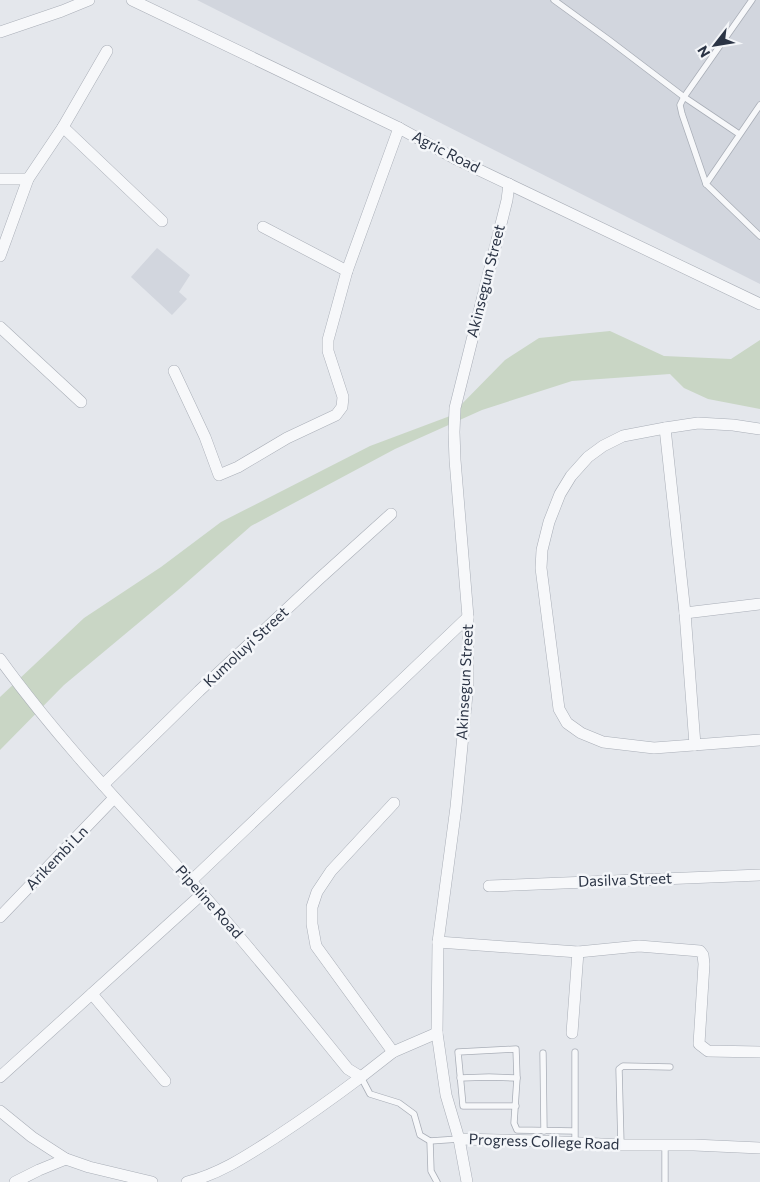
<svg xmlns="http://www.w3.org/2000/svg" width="760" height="1182" font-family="Commissioner,sans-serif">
<rect width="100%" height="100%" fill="#e4e7ec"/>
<g fill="#d2d6de">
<polygon points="197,0 760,0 760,284"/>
<polygon points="157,248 190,275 179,292 187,299 172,315 131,277"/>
</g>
<polygon fill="#c9d6c5" points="610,331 664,356 731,359 760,340 760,409 708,399 684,388 670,374 572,381 482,410 395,449 251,526 178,590 64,685 0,750 0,697 84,618 161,567 221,522 370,446 450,416 505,360 539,338"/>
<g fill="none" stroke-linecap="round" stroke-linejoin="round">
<g stroke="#a9aeb7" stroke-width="7">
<g id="service">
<polyline points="554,0 609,40 684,97 739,134"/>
<polyline points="760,105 706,184 760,236"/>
<polyline points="706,184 682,114 680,105 684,97 752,0"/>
<polyline points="543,1053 544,1131"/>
<polyline points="361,1077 370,1094 399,1103 414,1114 420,1135 430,1141 459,1139"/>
<polyline points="460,1078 489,1077 517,1078"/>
<polyline points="516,1106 463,1106 458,1052 516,1049 517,1078 514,1123 517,1130 574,1131"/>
<polyline points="430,1141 431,1171 437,1182"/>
<polyline points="575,1143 575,1052"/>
<polyline points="621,1145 619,1069 623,1066 670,1067"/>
<polyline points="665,1182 665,1146"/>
</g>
</g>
<g stroke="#a9aeb7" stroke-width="12">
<g id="minor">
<polyline points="132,0 399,128 454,158 760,304"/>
<polyline points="0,32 62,11 89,0"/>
<polyline points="63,127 162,221"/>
<polyline points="0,179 28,179"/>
<polyline points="263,227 347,271"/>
<polyline points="0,256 28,179 63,127 107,51"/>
<polyline points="0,327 81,402"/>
<polyline points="174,371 205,437 219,475 238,467 287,438 336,415 342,407 343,397 328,351 328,340 347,271 399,128"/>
<polyline points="665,428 685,613 695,745"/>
<polyline points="760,429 733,425 698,423 665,428 623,436 603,446 588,457 571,476 560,494 549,522 542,550 541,568 559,709 567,723 581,733 603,742 654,748 760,740"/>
<polyline points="685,613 760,604"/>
<path d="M 0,659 C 57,738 124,808 190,880 C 245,941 296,1005 348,1069 L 361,1077 L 393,1052 L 437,1033"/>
<polyline points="103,785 199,691 319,579 391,514"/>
<polyline points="191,881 468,617"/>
<polyline points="489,886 760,875"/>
<polyline points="0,917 114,798"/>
<polyline points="438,942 578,952 639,946 700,951 703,955 704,964 699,1044 708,1051 760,1052"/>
<polyline points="92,994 165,1081"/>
<polyline points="572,1033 578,952"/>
<polyline points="393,1052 316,946 312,924 312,907 317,892 331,871 394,803"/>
<polyline points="0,1077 202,894"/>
<polyline points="0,1111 32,1137 66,1159 89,1167 152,1182"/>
<polyline points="459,1139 541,1141 621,1145 694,1145 760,1148"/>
<polyline points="15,1182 39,1170 66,1159"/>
<path d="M 187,1182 C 220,1174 248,1155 276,1137 C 305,1118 333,1098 361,1077"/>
<polyline points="467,1182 459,1139 446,1095 437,1033 438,942 456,807 468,684 468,617 455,460 454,432 455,408 507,200 509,184"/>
</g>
</g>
<use href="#service" stroke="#f7f8fa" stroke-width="5.5"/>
<use href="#minor" stroke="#f7f8fa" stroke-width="11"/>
</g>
<g text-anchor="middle" stroke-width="5" stroke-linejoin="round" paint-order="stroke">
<g font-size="15" fill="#2b3445" stroke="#f4f6f9">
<text transform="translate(446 152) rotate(27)" y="5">Agric Road</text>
<text transform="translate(486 281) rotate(-76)" y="5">Akinsegun Street</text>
<text transform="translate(246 647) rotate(-43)" y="5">Kumoluyi Street</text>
<text transform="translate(465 682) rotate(-87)" y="5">Akinsegun Street</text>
<text transform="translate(57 858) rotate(-46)" y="5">Arikembi Ln</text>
<text transform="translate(625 880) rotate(-2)" y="5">Dasilva Street</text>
<text transform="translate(209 902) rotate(48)" y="5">Pipeline Road</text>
<text transform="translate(544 1142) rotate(2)" y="5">Progress College Road</text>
</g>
</g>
<g transform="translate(715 45) rotate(239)" stroke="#f4f6f9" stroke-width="4" paint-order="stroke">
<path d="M0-4L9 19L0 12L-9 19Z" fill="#2b3445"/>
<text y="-8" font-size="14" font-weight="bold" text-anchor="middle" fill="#2b3445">N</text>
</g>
</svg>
